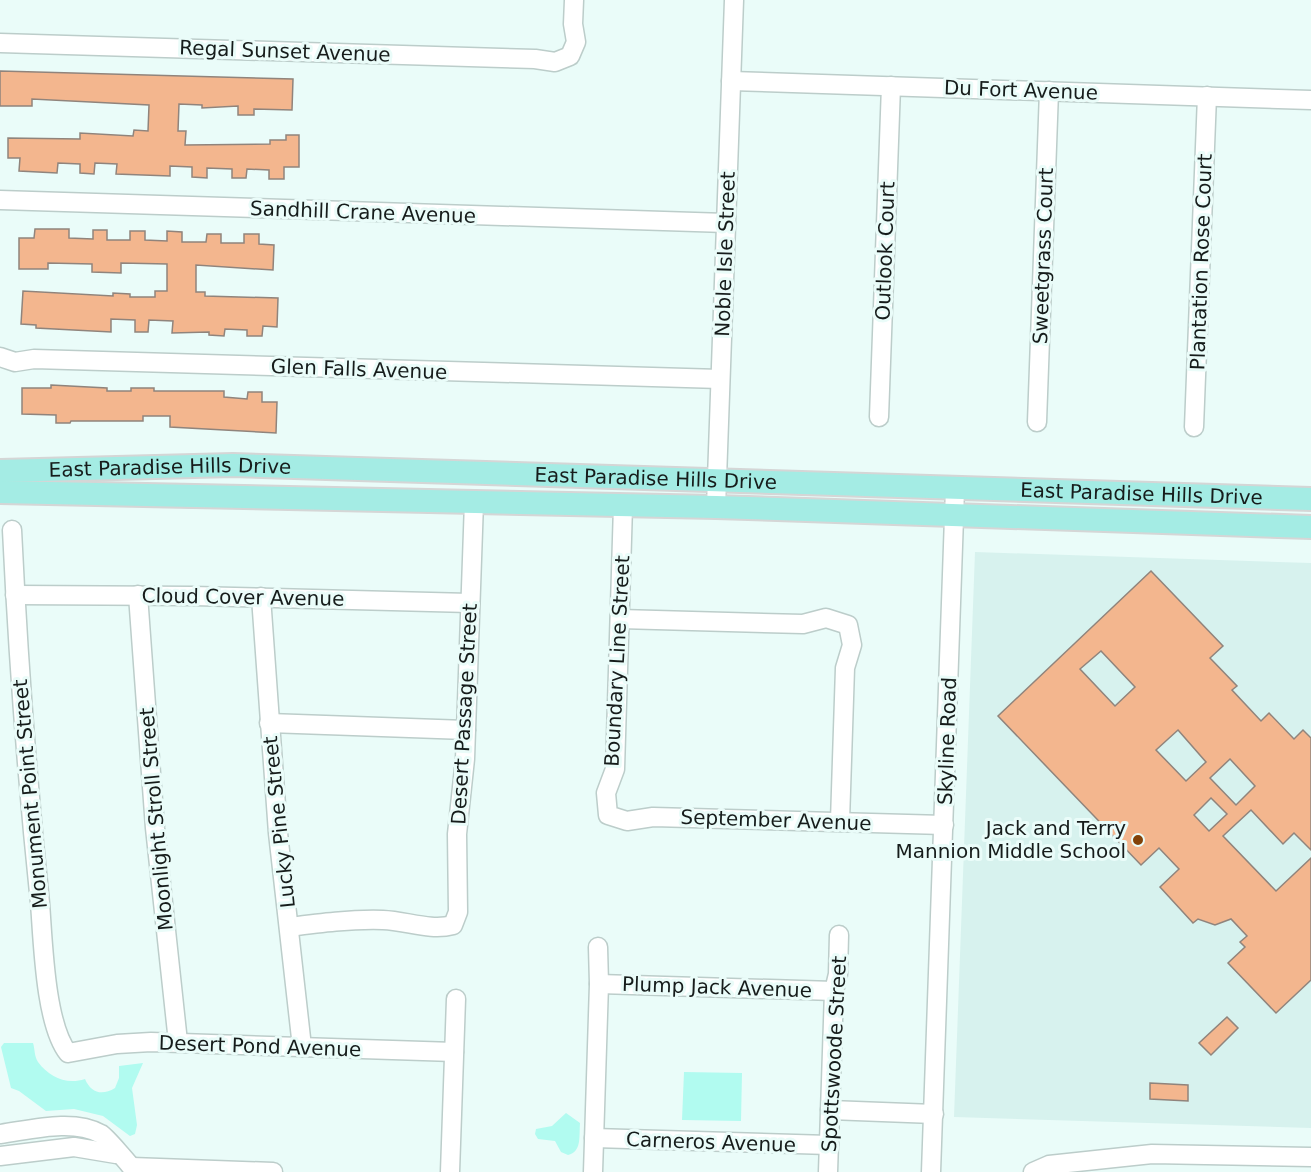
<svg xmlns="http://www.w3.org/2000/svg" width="1311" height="1172" font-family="'DejaVu Sans',sans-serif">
<rect width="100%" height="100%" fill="#eafcf9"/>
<polygon fill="#d7f2ee" points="975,552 1311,563 1311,1128 954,1117"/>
<g fill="#b1fbf0">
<path d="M 4,1043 L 33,1043 C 35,1049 34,1056 38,1062 C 49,1077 66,1085 85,1079 C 91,1093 102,1096 115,1088 L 119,1078 L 119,1066 L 143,1063 L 132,1088 L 137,1125 L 135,1134 L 130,1136 L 103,1116 L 74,1109 L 46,1111 L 19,1091 L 11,1088 L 1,1047 Z"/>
<polygon points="684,1072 742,1073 741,1121 682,1120"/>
<path d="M 566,1113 L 580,1123 C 579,1136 582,1152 568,1155 L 561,1152 L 555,1141 L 538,1139 L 535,1134 L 536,1129 L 552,1126 Z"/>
</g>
<g fill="#f3b68e" stroke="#90847c" stroke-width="1.5" fill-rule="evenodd">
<polygon points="0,71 293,79 292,110 254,109 254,115 238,115 238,106 202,108 202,105 179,104 178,131 186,131 185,145 270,144 270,140 286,140 286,135 299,135 299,167 284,167 284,179 269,179 269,170 247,169 246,178 232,178 232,169 207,168 207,178 192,177 192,167 170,166 170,176 116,174 117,164 95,163 94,174 80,173 80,164 58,163 57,173 19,171 20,158 8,158 8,138 80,139 80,133 133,136 134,130 148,131 149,105 32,99 32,106 0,106"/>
<polygon points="35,229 69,229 69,238 93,239 93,230 107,230 107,240 130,240 130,231 145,231 145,240 167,241 167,231 182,232 182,242 206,242 207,234 221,234 221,243 244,243 244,234 259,234 259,244 274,245 273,270 196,265 196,292 205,292 205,296 278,298 277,327 263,326 262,336 247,336 247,330 225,329 224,336 209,335 209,332 172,333 173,321 149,320 148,332 135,332 135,320 111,319 111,332 36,328 36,325 21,324 23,291 113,296 113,293 130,294 130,297 155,297 155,291 167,291 167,264 121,263 121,273 92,272 92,264 48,263 48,269 19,269 19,238 34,238"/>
<polygon points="51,385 107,388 107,391 131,391 131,388 154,388 154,391 224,391 224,397 247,399 248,392 262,392 262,402 277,402 276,433 170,427 170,416 143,416 143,421 71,421 70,423 56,423 56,415 22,414 22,388 51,388"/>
<path d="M 1151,571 L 1223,646 L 1210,658 L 1237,686 L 1232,690 L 1261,721 L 1269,713 L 1294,739 L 1303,730 L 1311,738 L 1311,850 L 1294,833 L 1283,844 L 1251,810 L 1223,836 L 1276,891 L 1311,858 L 1311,980 L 1276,1013 L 1228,963 L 1245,947 L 1240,942 L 1247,936 L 1231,919 L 1215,925 L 1198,919 L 1193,923 L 1160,887 L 1179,869 L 1159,848 L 1141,865 L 998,716 ZM 1101,651 L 1135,687 L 1115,706 L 1080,669 ZM 1178,730 L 1206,762 L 1186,781 L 1156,750 ZM 1230,759 L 1255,786 L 1236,805 L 1210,778 ZM 1211,798 L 1227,814 L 1209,831 L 1194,815 Z"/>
<polygon points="1227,1017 1238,1028 1211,1055 1199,1043"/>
<polygon points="1150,1083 1188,1085 1188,1101 1150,1099"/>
</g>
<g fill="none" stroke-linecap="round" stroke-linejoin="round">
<g stroke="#bccdca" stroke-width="21">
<g id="minor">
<polyline points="0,43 535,59 555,62 570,56 576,42 573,24 574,0"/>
<polyline points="731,81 1311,100"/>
<polyline points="0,200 726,223"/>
<polyline points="0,357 15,362 34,359 720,379"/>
<polyline points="879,417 891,86"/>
<polyline points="1037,422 1049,91"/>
<polyline points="1194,427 1207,96"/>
<polyline points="623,506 615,769 606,793 608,815 627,821 653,817 944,825"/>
<polyline points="716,507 734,0"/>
<path d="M 12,530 C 18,655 27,779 40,903 C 43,941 45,1024 68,1053 L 117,1044 L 151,1042 L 454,1052"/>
<polyline points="15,595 193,596 470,603"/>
<polyline points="138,595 155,828 178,1042"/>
<polyline points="261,597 278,833 302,1047"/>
<polyline points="620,619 803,624 826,618 848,625 852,645 845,668 840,821"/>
<polyline points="269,723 466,730"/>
<path d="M 289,927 C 320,923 351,919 383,920 C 407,921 430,931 453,925 L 458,912 L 457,834 L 465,759 L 474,502"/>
<polyline points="599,984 834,991"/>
<polyline points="830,1110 934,1114"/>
<path d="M 0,1134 C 30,1130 73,1118 101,1134 C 105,1136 132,1167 135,1172"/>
<polyline points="594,1138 829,1145"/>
<polyline points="0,1156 74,1147 116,1154"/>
<polyline points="132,1167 273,1172"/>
<polyline points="450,1172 456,999"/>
<polyline points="593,1172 599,984 598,947"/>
<polyline points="828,1172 834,991 838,974 839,935"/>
<polyline points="931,1172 955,489"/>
<polyline points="1033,1172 1049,1165 1152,1154 1311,1157"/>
</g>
</g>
<g stroke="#d5d6d6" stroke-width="26">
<g id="major">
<path id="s1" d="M 0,471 L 233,465 L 1311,499"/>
<polyline points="0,492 716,507 1311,527"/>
</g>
</g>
<use href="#minor" stroke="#fff" stroke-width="18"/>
<use href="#major" stroke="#a4ece4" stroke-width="22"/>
</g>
<circle fill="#824209" stroke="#eafcf9" stroke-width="2" cx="1138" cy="840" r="6"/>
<g text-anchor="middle" stroke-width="6" stroke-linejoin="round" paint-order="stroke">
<g font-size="20" fill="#161c1b" stroke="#eafcf9">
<text transform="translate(285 51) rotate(2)" y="7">Regal Sunset Avenue</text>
<text transform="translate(1021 90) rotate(2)" y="7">Du Fort Avenue</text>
<text transform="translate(363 212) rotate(2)" y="7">Sandhill Crane Avenue</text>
<text transform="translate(885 251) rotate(-88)" y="7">Outlook Court</text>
<text transform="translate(725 254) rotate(-88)" y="7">Noble Isle Street</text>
<text transform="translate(1043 256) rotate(-88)" y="7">Sweetgrass Court</text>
<text transform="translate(1201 262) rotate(-88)" y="7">Plantation Rose Court</text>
<text transform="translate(359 369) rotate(2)" y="7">Glen Falls Avenue</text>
<text dy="7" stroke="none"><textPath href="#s1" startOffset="170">East Paradise Hills Drive</textPath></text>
<text dy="7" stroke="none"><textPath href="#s1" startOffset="656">East Paradise Hills Drive</textPath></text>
<text dy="7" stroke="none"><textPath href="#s1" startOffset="1142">East Paradise Hills Drive</textPath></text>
<text transform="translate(243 597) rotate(1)" y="7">Cloud Cover Avenue</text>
<text transform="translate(617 661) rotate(-87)" y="7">Boundary Line Street</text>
<text transform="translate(464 714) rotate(-87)" y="7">Desert Passage Street</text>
<text transform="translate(947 741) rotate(-88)" y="7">Skyline Road</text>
<text transform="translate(30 794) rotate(-95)" y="7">Monument Point Street</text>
<text transform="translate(156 819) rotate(-95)" y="7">Moonlight Stroll Street</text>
<text transform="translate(776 820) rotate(2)" y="7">September Avenue</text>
<text transform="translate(279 822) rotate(-96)" y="7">Lucky Pine Street</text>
<text transform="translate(717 987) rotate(2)" y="7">Plump Jack Avenue</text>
<text transform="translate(260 1046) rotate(2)" y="7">Desert Pond Avenue</text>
<text transform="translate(834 1054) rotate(-87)" y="7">Spottswoode Street</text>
<text transform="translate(711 1142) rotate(2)" y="7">Carneros Avenue</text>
</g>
<g font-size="20" fill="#161c1b" stroke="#eafcf9" text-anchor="end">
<text x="1126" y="835">Jack and Terry<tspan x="1126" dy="23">Mannion Middle School</tspan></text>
</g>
</g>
</svg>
